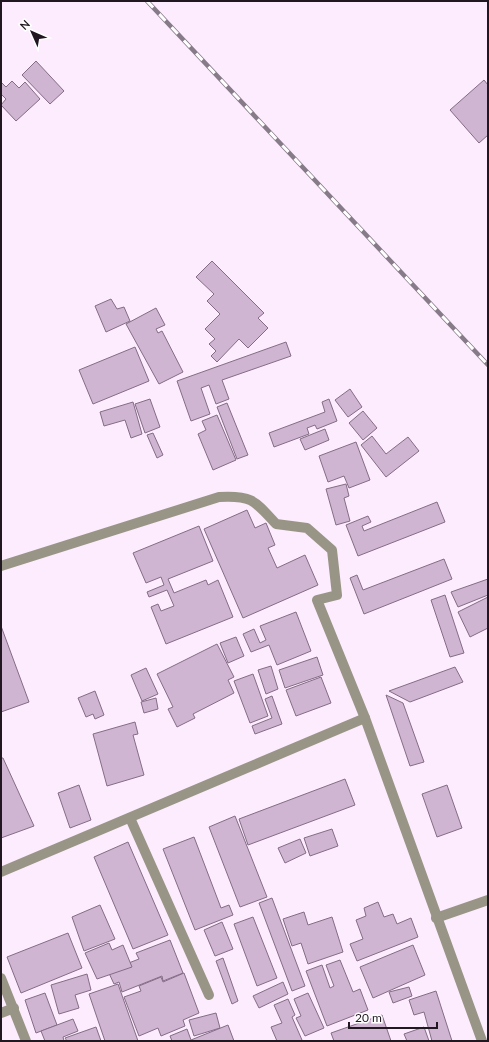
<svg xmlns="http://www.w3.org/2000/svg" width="489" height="1042" font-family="Lato,sans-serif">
<rect width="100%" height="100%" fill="#fcecfd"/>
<g fill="#cfb5d1" stroke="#846c86">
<polygon points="36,61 64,91 50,104 22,75"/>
<polygon points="484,80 488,85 488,135 479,143 450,110"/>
<polygon points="12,81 19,88 25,82 40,99 16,121 1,105 6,99 1,94 1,84 2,83 6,87"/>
<polygon points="212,261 264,313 258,318 268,328 248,348 239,339 217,362 211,356 216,351 209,344 215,339 205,329 220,314 207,301 214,294 196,277"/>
<polygon points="111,299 117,309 124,307 130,321 106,332 95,306"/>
<polygon points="156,308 165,325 156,329 158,333 162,331 183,372 159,384 126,324"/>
<polygon points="286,342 291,356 222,380 229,399 216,404 209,385 201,388 210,414 191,421 177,381"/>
<polygon points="135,347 149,381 93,404 79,370"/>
<polygon points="350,389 362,407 348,417 335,400"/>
<polygon points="150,399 160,427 145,433 135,404"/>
<polygon points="329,399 337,421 317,429 315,425 307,428 309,434 274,447 269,433 325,412 322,402"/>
<polygon points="133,402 142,434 131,438 125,420 104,426 100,412"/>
<polygon points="227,403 248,455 237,459 217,407"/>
<polygon points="363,411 377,428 363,440 349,423"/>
<polygon points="217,415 236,460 213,470 198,434 206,430 202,421"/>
<polygon points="325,429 329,440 305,450 300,439"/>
<polygon points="153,433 163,455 157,458 147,435"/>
<polygon points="372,436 386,454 408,437 419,451 386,477 361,445"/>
<polygon points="356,442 370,480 349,488 344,476 328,482 319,456"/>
<polygon points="346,484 349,496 344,498 350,521 336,525 326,489"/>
<polygon points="437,502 445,522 358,556 346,525 368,516 371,522 362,526 364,531"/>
<polygon points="247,510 255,528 266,523 275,545 268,548 277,568 305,555 318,585 243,618 204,529"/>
<polygon points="199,526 213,561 168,579 174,593 206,580 208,585 218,580 233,617 166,644 151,607 158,604 161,611 174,606 167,590 149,597 147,592 164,585 161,577 146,583 133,553"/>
<polygon points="444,559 452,579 364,614 350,578 357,575 363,590"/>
<polygon points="488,579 488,595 458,607 451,592"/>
<polygon points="445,595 464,653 450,657 431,600"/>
<polygon points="488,597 488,628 470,637 458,612"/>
<polygon points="296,612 311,651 277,665 269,645 251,652 243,634 254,629 260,643 266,640 260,626"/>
<polygon points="1,626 29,702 1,712"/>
<polygon points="236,637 244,656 228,663 220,643"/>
<polygon points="217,644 234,677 228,680 234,693 193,714 195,718 177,727 168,709 173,707 157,674"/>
<polygon points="317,657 323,675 285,688 279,670"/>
<polygon points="271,666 278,689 266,694 258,670"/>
<polygon points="455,667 463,682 410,702 389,691"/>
<polygon points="146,668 158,694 142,701 131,675"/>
<polygon points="253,674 268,716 250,723 234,681"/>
<polygon points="321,677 331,703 296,716 286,690"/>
<polygon points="95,691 104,715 95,719 93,714 86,717 78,698"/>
<polygon points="386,695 403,703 424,762 410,766"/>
<polygon points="272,696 282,724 255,734 252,726 272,718 265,699"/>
<polygon points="156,698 158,709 144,713 141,702"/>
<polygon points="135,722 138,734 133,735 144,775 107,786 93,734"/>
<polygon points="1,758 3,758 34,826 1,838"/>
<polygon points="345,779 355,805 248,845 239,819"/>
<polygon points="79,785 91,820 70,828 58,793"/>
<polygon points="447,785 462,828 437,837 422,794"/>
<polygon points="235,816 267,897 240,907 209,827"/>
<polygon points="332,829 338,846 310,856 304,838"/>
<polygon points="194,837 221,908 229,905 233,915 195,930 163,849"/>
<polygon points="300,839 306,853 285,863 278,848"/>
<polygon points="128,842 168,935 133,949 94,857"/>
<polygon points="272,898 305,986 292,991 259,903"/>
<polygon points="378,902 384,917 393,914 397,924 411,918 418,937 357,961 350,944 363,939 356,920 366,916 364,908"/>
<polygon points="100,905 115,939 84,951 72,917"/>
<polygon points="304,912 308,925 332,917 343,952 308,964 301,943 292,946 283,919"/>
<polygon points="253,917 277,978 257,986 234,924"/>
<polygon points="222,922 233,949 215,956 204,930"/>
<polygon points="68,933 82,968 21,993 7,957"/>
<polygon points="170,940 183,973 163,981 162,976 122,992 119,982 114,984 108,971 139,959 136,953"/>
<polygon points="109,943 112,950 123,945 132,967 97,979 85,953"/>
<polygon points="413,945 425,975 373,998 360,967"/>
<polygon points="223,958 238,1001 232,1004 216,961"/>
<polygon points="340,960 353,992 360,989 368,1010 327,1026 306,971 322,965 330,988 334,986 326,965"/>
<polygon points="184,973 199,1013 183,1020 185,1026 161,1036 158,1028 139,1036 124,997 141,991 139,986 161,977 163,982"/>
<polygon points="87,974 91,990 75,995 79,1008 59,1014 51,985"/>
<polygon points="283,982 288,994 259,1008 253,996"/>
<polygon points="118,984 138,1041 105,1041 89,994"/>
<polygon points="409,987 412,996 393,1003 389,992"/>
<polygon points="436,991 452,1041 432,1041 424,1012 414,1015 409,1000"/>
<polygon points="45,993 57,1025 36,1033 25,1000"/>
<polygon points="308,993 324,1028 305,1036 296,1018 301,1016 294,999"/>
<polygon points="288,999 295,1015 292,1017 302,1040 300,1041 277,1041 271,1027 282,1023 274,1005"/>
<polygon points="216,1013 220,1028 194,1036 189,1020"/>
<polygon points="382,1015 391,1041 334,1041 331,1033"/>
<polygon points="73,1019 78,1031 63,1037 64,1041 45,1041 41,1031"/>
<polygon points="228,1025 234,1041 172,1041 170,1036 187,1029 191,1040"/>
<polygon points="96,1027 101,1041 67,1041 65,1038"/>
<polygon points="424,1027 429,1041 407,1041 404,1034"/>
</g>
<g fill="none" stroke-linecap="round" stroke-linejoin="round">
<g stroke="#989586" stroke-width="10">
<path d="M 1,566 L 219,497 C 252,495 255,501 276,524 L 307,528 L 332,550 L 337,595 L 317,600 L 365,718 L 482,1041"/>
<polyline points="130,818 209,995"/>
<polyline points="1,872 365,718"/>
<polyline points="436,918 488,900"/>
<polyline points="1,978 26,1041"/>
<polyline points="1,1013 14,1008"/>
</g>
<g stroke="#887b89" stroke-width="4.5">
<polyline id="rail" points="147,1 488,365"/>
</g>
<use href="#rail" stroke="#fff" stroke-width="3" stroke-dasharray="9" stroke-linecap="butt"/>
</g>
<rect width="489" height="1042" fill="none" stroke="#201721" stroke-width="4"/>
<g transform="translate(32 32) rotate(315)" stroke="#ffffff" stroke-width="3" paint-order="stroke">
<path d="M0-3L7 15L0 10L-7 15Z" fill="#201721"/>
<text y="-6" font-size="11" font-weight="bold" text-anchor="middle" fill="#201721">N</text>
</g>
<path d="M349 1022v6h88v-6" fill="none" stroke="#201721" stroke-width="2"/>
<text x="355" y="1022" font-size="12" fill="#201721" stroke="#ffffff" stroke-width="3" paint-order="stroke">20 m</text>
</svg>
